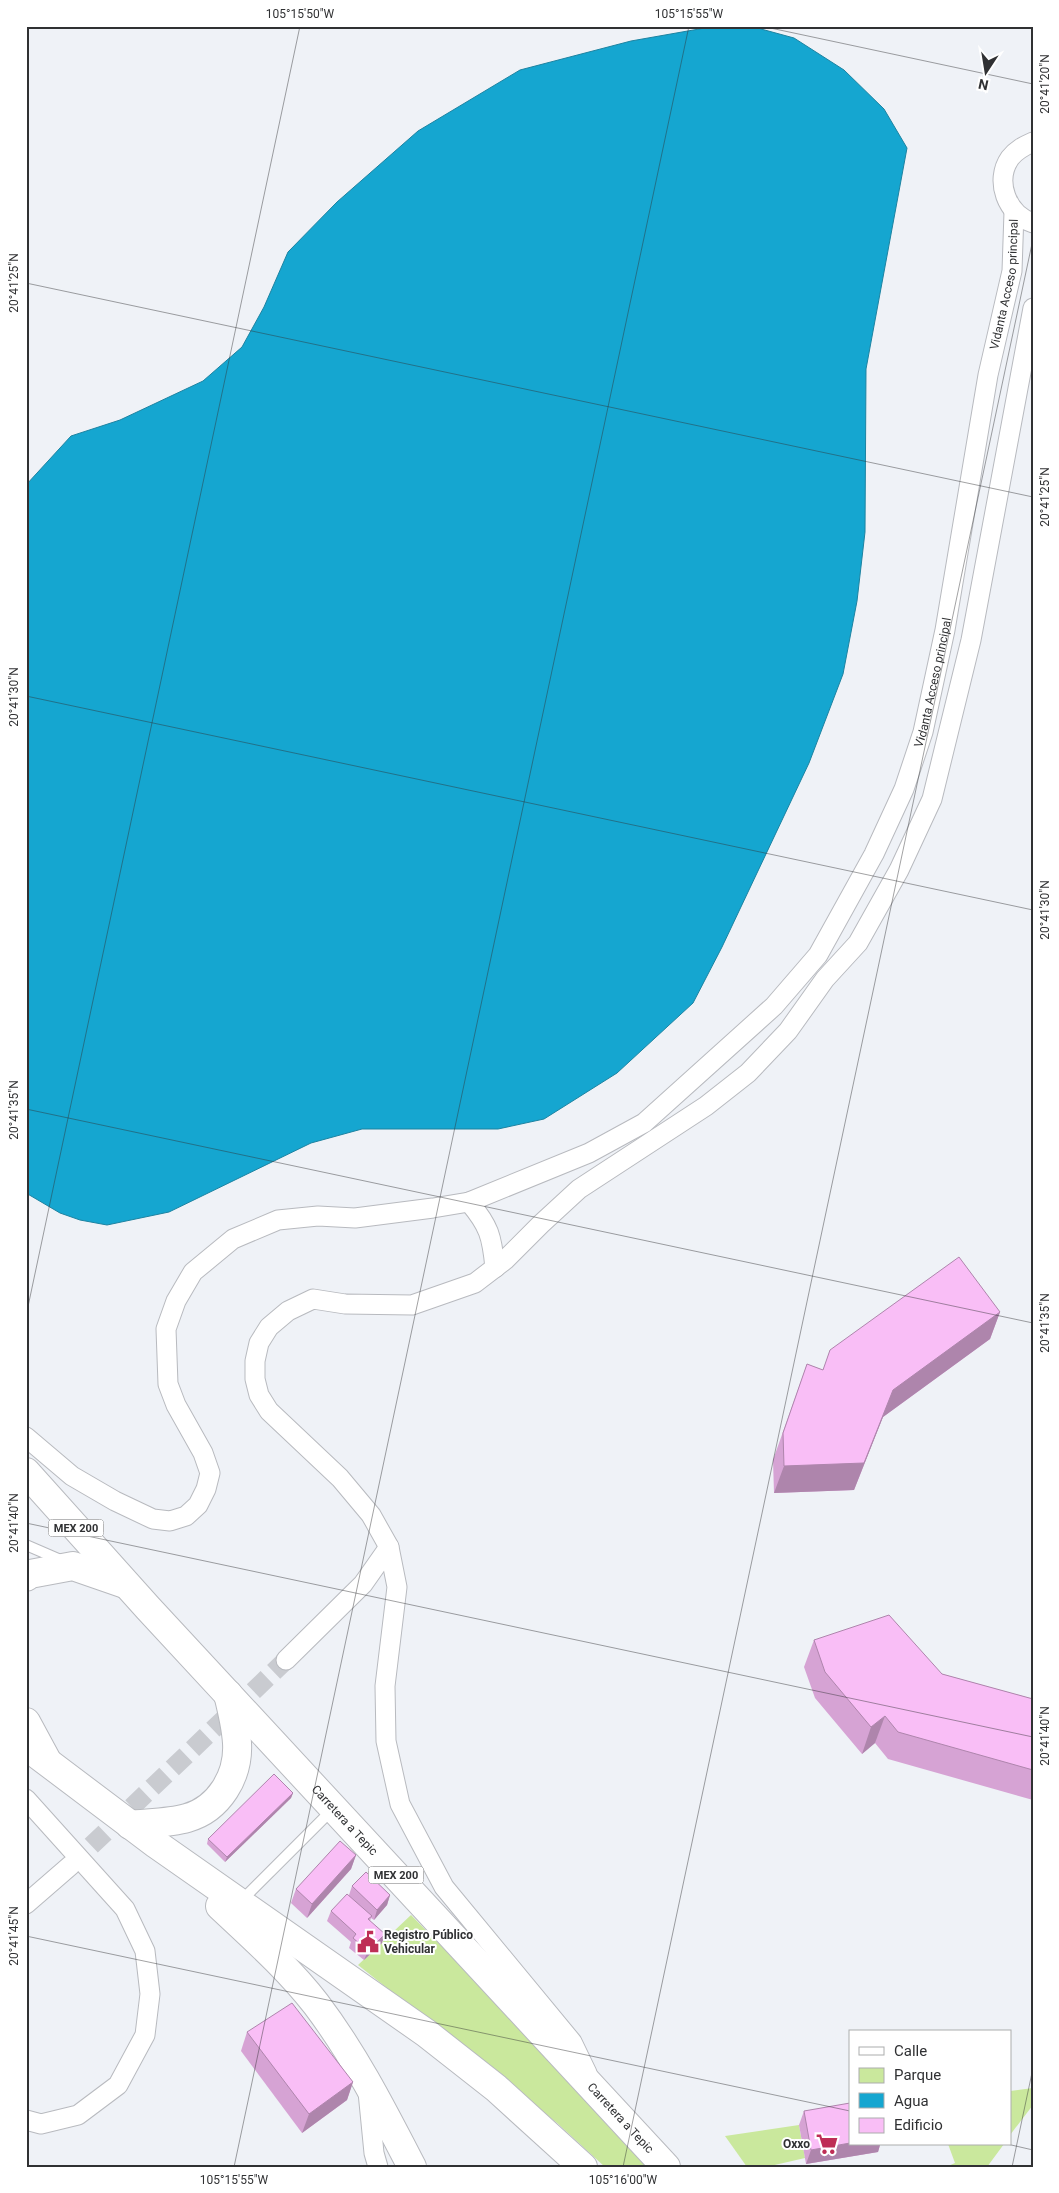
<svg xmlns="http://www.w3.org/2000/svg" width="1059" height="2193" font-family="Roboto,sans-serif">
<rect width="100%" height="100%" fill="#eff2f7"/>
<g fill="#cae89d">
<polygon points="411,1915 554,2061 653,2167 605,2167 557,2123 358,1965"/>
<polygon points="1033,2088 1033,2105 1010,2135 1010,2091"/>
<polygon points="799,2125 805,2158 766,2167 747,2167 725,2136"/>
<polygon points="948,2144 1004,2144 987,2167 946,2167 955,2163"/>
</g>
<polygon fill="#15a6d0" stroke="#1d83a1" points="716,26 757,26 761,29 794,38 844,70 884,109 907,148 866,369 865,532 857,601 843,674 809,763 722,947 693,1003 617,1073 544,1119 498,1129 362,1129 311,1143 169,1212 107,1225 80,1220 60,1213 26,1193 26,485 71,436 120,420 203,381 242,347 264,307 288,252 337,202 418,131 520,70 631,41"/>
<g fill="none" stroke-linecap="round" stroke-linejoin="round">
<polyline stroke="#c9cbd0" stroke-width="19" stroke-dasharray="19 9" stroke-linecap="butt" points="71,1865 286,1660"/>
<g stroke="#b8babf" stroke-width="12">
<g id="service">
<polyline points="26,1545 63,1561"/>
<polyline points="240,1902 332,1810"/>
</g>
</g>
<g stroke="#b8babf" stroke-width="21">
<g id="minor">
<path d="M 1033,142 C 1024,146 1016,150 1010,158 C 994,181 1007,215 1033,223"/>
<path d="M 469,1202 C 489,1226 492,1236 495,1268"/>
<path id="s1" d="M 26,1437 L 72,1476 L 115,1501 L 153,1519 L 170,1521 L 186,1516 L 198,1505 L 206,1489 L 210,1473 L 203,1453 L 176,1405 L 168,1384 L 166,1329 L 176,1301 L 193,1272 L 233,1239 L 278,1220 L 318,1216 L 355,1218 L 433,1208 L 469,1202 L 589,1153 L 644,1123 L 774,1006 L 818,955 L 874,854 L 904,789 L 923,732 L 945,630 L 988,375 L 1012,271 L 1014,212"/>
<polyline points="286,1660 363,1584 389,1547"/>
<polyline points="26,1799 125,1909 145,1951 150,1994 145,2035 118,2085 78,2115 41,2124 26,2120"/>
<polyline points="26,1904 71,1865"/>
<polyline points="587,2073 572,2042 444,1887 400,1804 386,1741 385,1686 397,1587 389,1547 371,1515 340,1478 269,1411 259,1395 255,1379 255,1361 259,1343 269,1327 288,1311 313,1299 345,1304 412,1305 475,1283 505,1260 541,1224 579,1189 706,1106 748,1073 788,1031 825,979 858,943 899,870 932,799 971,640 1033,308"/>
<polyline points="368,2092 374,2153 378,2167"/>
</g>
</g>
<g stroke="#b8babf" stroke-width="30">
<g id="trunk">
<path id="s2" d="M 26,1472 L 148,1608 L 666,2167"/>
<polyline points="26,1577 30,1574 73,1566 125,1584"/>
<polyline points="26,1722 46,1759"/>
<polyline points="26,1746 156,1844 426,2033 496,2088 583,2167"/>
<path d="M 130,1825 C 148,1823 170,1823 187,1818 C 219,1809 239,1776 237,1743 C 236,1726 232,1710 228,1694"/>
<path d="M 220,1906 C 253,1937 288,1968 316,2004 C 354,2054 383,2111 412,2167"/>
</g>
</g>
<use href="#service" stroke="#fff" stroke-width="10"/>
<use href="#minor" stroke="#fff" stroke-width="19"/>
<use href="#trunk" stroke="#fff" stroke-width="28"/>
</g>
<g fill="#d6a3d4">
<polygon points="1000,1312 990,1339 883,1417 854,1490 774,1493 773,1460 807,1364 823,1370"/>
<polygon points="814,1640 942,1674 1033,1699 1033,1800 888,1759 875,1743 862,1754 815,1698 804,1667"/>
<polygon points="293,1793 291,1798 225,1862 207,1844 208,1839"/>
<polygon points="356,1855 351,1869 307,1918 291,1903 296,1889"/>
<polygon points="352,1886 390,1895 387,1905 374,1920 371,1918 370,1921 382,1943 364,1960 349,1948 351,1942 327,1921 331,1911 349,1895"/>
<polygon points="247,2032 353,2082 347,2100 302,2133 241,2051"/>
<polygon points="804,2111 850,2144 887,2144 880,2145 878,2152 806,2164 799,2125"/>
</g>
<g fill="#ae85ac">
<polygon points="1000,1312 990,1339 883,1417 854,1490 774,1493 784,1466"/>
<polygon points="885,1716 875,1743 862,1754 871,1727"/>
<polygon points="293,1793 291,1798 225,1862 227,1857"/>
<polygon points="356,1855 351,1869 307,1918 312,1904"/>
<polygon points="390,1895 387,1905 374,1920 377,1910"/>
<polygon points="385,1934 382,1943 364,1960 368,1951"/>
<polygon points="353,2082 347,2100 302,2133 309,2114"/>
<polygon points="850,2143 850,2144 887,2144 880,2145 878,2152 806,2164 811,2150"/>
</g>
<g fill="#f9bef6" stroke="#ae85ac">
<polygon points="959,1257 1000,1312 893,1390 864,1463 784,1466 783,1433 807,1364 823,1370 830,1350"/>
<polygon points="889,1615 942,1674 1033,1699 1033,1770 898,1732 885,1716 871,1727 825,1672 814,1640"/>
<polygon points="274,1774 293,1793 227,1857 208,1839"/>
<polygon points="340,1841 356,1855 312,1904 296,1889"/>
<polygon points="366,1872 390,1895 377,1910 352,1886"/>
<polygon points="347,1894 372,1916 368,1919 385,1934 368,1951 353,1938 356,1934 331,1911"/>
<polygon points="292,2003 353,2082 309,2114 247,2032"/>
<polygon points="850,2103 850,2143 811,2150 804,2111"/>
</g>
<path fill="none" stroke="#303133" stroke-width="1" stroke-opacity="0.45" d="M 761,26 L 1033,84M 26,283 L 1033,497M 26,696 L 1033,910M 26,1109 L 1033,1323M 26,1316 L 300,26M 26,1523 L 1033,1737M 26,1936 L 850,2111M 1007,2144 L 1033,2150M 234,2167 L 689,26M 623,2167 L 1033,239M 1012,2167 L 1033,2068"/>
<defs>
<g id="civic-bare" transform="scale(1.725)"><path d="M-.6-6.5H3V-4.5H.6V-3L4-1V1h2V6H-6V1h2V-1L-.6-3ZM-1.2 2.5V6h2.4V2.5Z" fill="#be2e56" stroke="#fff" stroke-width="2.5" paint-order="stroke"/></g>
<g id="supermarket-bare" transform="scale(1.725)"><path d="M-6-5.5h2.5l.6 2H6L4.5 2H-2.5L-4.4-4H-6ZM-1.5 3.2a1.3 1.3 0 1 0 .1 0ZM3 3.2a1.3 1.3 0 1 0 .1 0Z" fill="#be2e56" stroke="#fff" stroke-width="2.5" paint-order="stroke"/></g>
</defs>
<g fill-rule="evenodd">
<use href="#civic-bare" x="368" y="1942"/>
<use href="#supermarket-bare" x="827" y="2144"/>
</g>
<g text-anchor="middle" stroke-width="4" stroke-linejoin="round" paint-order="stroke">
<g fill="#fff" stroke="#6e6f70" stroke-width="1">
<rect x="48.5" y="1519.5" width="55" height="17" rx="4"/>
<rect x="368.5" y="1866.5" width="55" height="17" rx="4"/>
</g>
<g font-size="11" font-weight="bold" fill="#303133">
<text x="76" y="1532">MEX 200</text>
<text x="396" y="1879">MEX 200</text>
</g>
<g font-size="12" fill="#303133" stroke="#fff">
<text dy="4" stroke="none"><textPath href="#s1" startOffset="1884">Vidanta Acceso principal</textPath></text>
<text dy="4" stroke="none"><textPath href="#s1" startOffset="1479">Vidanta Acceso principal</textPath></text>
<text dy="4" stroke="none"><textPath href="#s2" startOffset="472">Carretera a Tepic</textPath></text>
<text dy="4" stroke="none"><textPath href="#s2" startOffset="878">Carretera a Tepic</textPath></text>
</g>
<g font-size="12" font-weight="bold" fill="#303133" stroke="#fff" text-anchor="start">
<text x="384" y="1939">Registro Público<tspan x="384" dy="14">Vehicular</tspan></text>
<text x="810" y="2148" text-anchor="end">Oxxo</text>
</g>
</g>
<rect width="1059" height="2193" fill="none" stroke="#ffffff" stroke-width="55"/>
<rect x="849" y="2030" width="162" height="115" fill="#ffffff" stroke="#acadad"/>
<rect x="859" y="2047" width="25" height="8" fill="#ffffff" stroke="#acadad"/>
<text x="894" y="2056" font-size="15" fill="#303133">Calle</text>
<rect x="859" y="2068" width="25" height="15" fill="#cae89d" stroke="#acadad"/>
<text x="894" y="2080" font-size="15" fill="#303133">Parque</text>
<rect x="859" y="2093" width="25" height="15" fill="#15a6d0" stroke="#acadad"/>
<text x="894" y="2106" font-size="15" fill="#303133">Agua</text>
<rect x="859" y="2118" width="25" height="15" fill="#f9bef6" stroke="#acadad"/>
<text x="894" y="2130" font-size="15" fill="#303133">Edificio</text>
<g transform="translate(986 72) rotate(192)" stroke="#ffffff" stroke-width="4" paint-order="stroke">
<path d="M0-4L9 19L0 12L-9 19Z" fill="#303133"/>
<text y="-8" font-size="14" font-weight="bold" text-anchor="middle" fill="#303133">N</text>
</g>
<rect x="28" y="28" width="1004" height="2138" fill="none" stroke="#303133" stroke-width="2"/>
<g font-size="12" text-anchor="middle" fill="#303133">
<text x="300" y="18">105°15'50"W</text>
<text x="689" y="18">105°15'55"W</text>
<text transform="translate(1045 84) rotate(-90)" y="4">20°41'20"N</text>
<text transform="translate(14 283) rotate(-90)" y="4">20°41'25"N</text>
<text transform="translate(1045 497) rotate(-90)" y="4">20°41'25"N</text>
<text transform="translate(14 697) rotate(-90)" y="4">20°41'30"N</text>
<text transform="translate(1045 910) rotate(-90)" y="4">20°41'30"N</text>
<text transform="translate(14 1110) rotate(-90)" y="4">20°41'35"N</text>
<text transform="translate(1045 1323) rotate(-90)" y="4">20°41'35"N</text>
<text transform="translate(14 1523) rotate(-90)" y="4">20°41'40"N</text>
<text transform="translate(1045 1736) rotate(-90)" y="4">20°41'40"N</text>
<text transform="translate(14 1936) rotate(-90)" y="4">20°41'45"N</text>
<text x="234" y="2184">105°15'55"W</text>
<text x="623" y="2184">105°16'00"W</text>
</g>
</svg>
